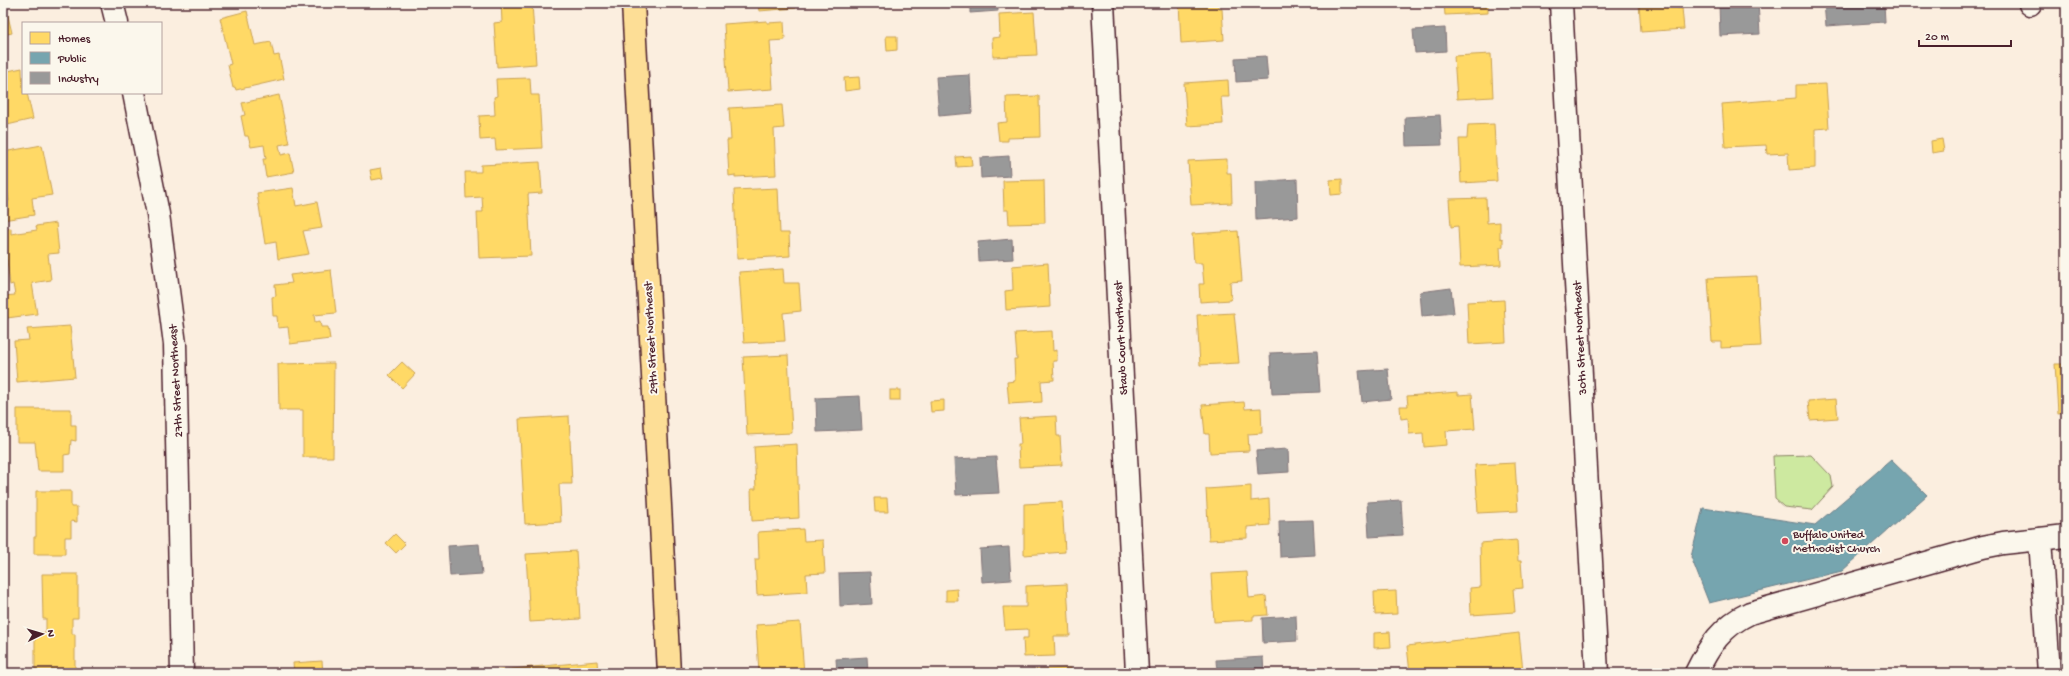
<svg xmlns="http://www.w3.org/2000/svg" width="2069" height="676" font-family="'Gochi Hand',sans-serif">
<rect width="100%" height="100%" fill="#fbeedf"/>
<filter id="ink" filterUnits="userSpaceOnUse"><feTurbulence type="fractalNoise" baseFrequency=".025" numOctaves="2"/><feDisplacementMap in="SourceGraphic" scale="8" xChannelSelector="R" yChannelSelector="G"/><feConvolveMatrix kernelMatrix="1 2 1 2 8 2 1 2 1" color-interpolation-filters="sRGB"/></filter>
<g filter="url(#ink)">
<polygon fill="#cde9a0" stroke="#8c8466" points="1811,455 1831,476 1833,487 1812,510 1784,507 1775,499 1773,456"/>
<g fill="#ffd966" stroke="#c9a154">
<polygon points="3,3 5,3 12,33 3,35"/>
<polygon points="501,3 532,3 536,64 497,67 494,23 502,22"/>
<polygon points="758,3 795,3 796,8 759,11"/>
<polygon points="1179,3 1219,3 1219,9 1222,9 1224,40 1181,43"/>
<polygon points="1444,3 1488,3 1488,13 1445,15"/>
<polygon points="1639,3 1677,3 1677,8 1682,8 1684,29 1641,32"/>
<polygon points="247,11 255,45 271,42 274,56 279,55 284,79 236,90 235,87 233,88 228,65 231,64 220,18"/>
<polygon points="1034,12 1037,55 993,57 992,38 1000,37 999,14"/>
<polygon points="767,21 767,23 784,22 785,40 770,41 773,89 728,92 724,24"/>
<polygon points="886,36 897,36 897,50 887,51"/>
<polygon points="1491,54 1493,97 1457,99 1454,56"/>
<polygon points="22,68 23,93 27,93 33,119 3,126 3,72"/>
<polygon points="859,77 860,89 845,91 844,78"/>
<polygon points="530,78 531,95 539,95 542,148 496,150 495,139 480,140 479,116 495,115 494,97 497,96 496,79"/>
<polygon points="1228,80 1229,97 1221,97 1223,124 1187,126 1184,83"/>
<polygon points="1826,84 1829,128 1815,129 1815,168 1789,170 1788,153 1767,154 1766,145 1725,147 1722,104 1796,98 1796,85"/>
<polygon points="279,95 289,143 279,145 281,155 290,153 294,172 266,177 263,159 266,159 264,145 251,147 248,136 245,136 241,116 245,115 242,103"/>
<polygon points="1039,96 1040,137 1008,138 1008,141 999,141 997,123 1007,122 1006,97"/>
<polygon points="782,105 784,128 774,129 776,175 735,177 735,175 729,176 727,140 731,140 729,108"/>
<polygon points="1494,124 1497,181 1461,183 1459,139 1467,139 1468,125"/>
<polygon points="1942,139 1944,151 1932,153 1931,141"/>
<polygon points="42,145 52,195 32,198 34,215 3,220 3,202 9,201 3,165 3,152"/>
<polygon points="971,156 972,166 957,167 956,157"/>
<polygon points="1227,159 1227,173 1231,173 1232,203 1191,205 1188,161"/>
<polygon points="540,162 542,193 528,194 531,256 479,258 477,212 483,212 482,197 466,198 465,172 481,172 481,165"/>
<polygon points="381,168 383,178 372,180 370,170"/>
<polygon points="1342,179 1342,194 1331,195 1330,180"/>
<polygon points="1044,180 1045,223 1009,224 1008,210 1004,210 1003,181"/>
<polygon points="293,188 296,206 317,202 322,228 303,231 309,254 278,259 276,242 265,244 257,193"/>
<polygon points="778,188 780,233 789,233 790,256 737,259 734,190"/>
<polygon points="1486,198 1487,223 1500,222 1500,238 1503,239 1503,247 1500,247 1501,265 1460,267 1458,226 1451,227 1449,199"/>
<polygon points="56,223 59,253 48,254 51,280 32,283 37,314 7,318 4,296 15,295 13,284 10,285 7,260 3,261 3,230 11,228 11,234 37,230 36,226"/>
<polygon points="1238,231 1242,281 1230,282 1231,300 1200,302 1199,284 1204,284 1202,263 1194,263 1192,234"/>
<polygon points="1048,263 1050,307 1006,310 1005,291 1013,290 1012,266"/>
<polygon points="783,269 784,283 799,283 801,311 783,313 785,341 744,343 739,272"/>
<polygon points="331,270 336,313 314,315 315,322 320,321 321,327 328,327 330,339 290,344 288,327 278,328 277,316 273,316 272,297 276,296 275,285 292,283 290,275"/>
<polygon points="1757,276 1761,346 1721,348 1721,342 1712,342 1708,278"/>
<polygon points="1504,300 1506,342 1469,344 1467,302"/>
<polygon points="1234,313 1239,363 1200,365 1197,315"/>
<polygon points="70,326 75,377 17,382 14,341 29,340 27,329"/>
<polygon points="1052,331 1053,351 1057,350 1057,361 1053,361 1054,380 1041,381 1042,402 1009,404 1007,382 1015,381 1014,359 1017,359 1015,333"/>
<polygon points="788,355 792,433 747,435 743,357"/>
<polygon points="402,362 415,374 402,388 389,375"/>
<polygon points="334,363 333,457 303,457 303,410 279,410 278,364"/>
<polygon points="2055,364 2066,364 2066,412 2058,413"/>
<rect x="890" y="390" width="10" height="10"/>
<polygon points="1458,392 1458,395 1472,394 1475,429 1446,431 1447,445 1424,447 1423,433 1409,434 1408,418 1401,419 1400,406 1408,406 1407,396"/>
<polygon points="1836,399 1838,418 1810,420 1808,401"/>
<polygon points="944,400 944,411 931,412 930,401"/>
<polygon points="1244,402 1245,409 1261,408 1262,433 1248,434 1249,451 1210,453 1209,434 1205,434 1202,405"/>
<polygon points="17,409 71,409 71,425 76,425 76,441 71,440 70,454 64,455 64,471 38,471 35,442 17,442"/>
<polygon points="569,416 572,484 559,484 561,522 525,524 519,419"/>
<polygon points="1056,416 1057,436 1060,436 1062,465 1019,467 1018,444 1021,444 1019,418"/>
<polygon points="797,444 799,518 752,521 751,489 756,489 754,447"/>
<polygon points="1515,463 1518,511 1478,513 1475,465"/>
<polygon points="1251,486 1251,501 1269,499 1270,525 1247,527 1247,538 1209,540 1206,489"/>
<polygon points="36,491 71,491 71,507 77,507 77,522 71,521 71,537 65,537 65,554 34,554 34,537 36,537"/>
<polygon points="874,498 887,498 888,512 875,512"/>
<polygon points="1062,502 1065,552 1024,555 1024,504"/>
<polygon points="803,529 804,541 823,540 825,573 806,574 807,592 757,595 755,559 759,559 758,532"/>
<polygon points="395,534 405,544 396,553 386,543"/>
<polygon points="1517,540 1518,561 1521,561 1523,588 1513,589 1515,612 1471,615 1470,588 1481,587 1480,543"/>
<polygon points="576,551 580,619 530,622 526,554"/>
<polygon points="1247,572 1249,598 1266,596 1268,615 1253,616 1253,620 1214,622 1211,574"/>
<polygon points="42,574 78,574 78,618 72,618 72,634 75,634 75,670 35,670 35,633 46,633 46,619 43,619"/>
<polygon points="1067,584 1070,636 1054,636 1055,656 1024,657 1023,638 1028,638 1028,629 1005,630 1003,607 1026,607 1026,586"/>
<polygon points="957,589 958,601 946,601 946,590"/>
<polygon points="1396,591 1397,614 1375,615 1374,592"/>
<polygon points="800,622 804,673 759,673 756,625"/>
<polygon points="1390,632 1391,647 1374,648 1374,633"/>
<polygon points="1519,633 1523,671 1513,673 1410,673 1407,646"/>
<polygon points="322,661 323,673 294,673 293,663"/>
<polygon points="597,661 598,673 480,673 480,672"/>
<polygon points="1071,668 1071,673 1030,673 1029,670"/>
</g>
<polygon fill="#76a5af" stroke="#697d87" points="1891,460 1927,495 1842,571 1709,603 1691,557 1703,508 1815,525"/>
<g fill="#999" stroke="#817478">
<polygon points="970,3 998,3 998,11 970,13"/>
<polygon points="1719,3 1758,3 1760,34 1720,36"/>
<polygon points="1824,3 1884,3 1885,22 1826,26"/>
<polygon points="1445,28 1446,51 1415,53 1413,30"/>
<polygon points="1266,56 1268,80 1236,82 1235,58"/>
<polygon points="970,75 972,113 939,116 936,77"/>
<polygon points="1440,115 1442,145 1406,146 1405,117"/>
<polygon points="1009,156 1010,176 981,178 980,158"/>
<polygon points="1297,179 1298,217 1256,220 1255,182"/>
<polygon points="1012,239 1013,259 979,261 978,242"/>
<polygon points="1451,288 1454,313 1422,316 1420,292"/>
<polygon points="1317,351 1320,392 1272,394 1270,353"/>
<polygon points="1388,369 1391,399 1362,402 1359,371"/>
<polygon points="860,396 862,430 817,432 816,398"/>
<polygon points="1288,449 1289,472 1258,474 1256,451"/>
<polygon points="996,457 999,493 956,495 954,459"/>
<polygon points="1401,500 1403,535 1369,537 1367,502"/>
<polygon points="1313,520 1315,555 1280,557 1279,521"/>
<polygon points="479,544 482,574 450,576 448,546"/>
<polygon points="1009,547 1011,580 982,582 980,549"/>
<polygon points="870,572 872,604 840,606 839,573"/>
<polygon points="1296,616 1297,641 1263,643 1262,618"/>
<polygon points="867,657 868,673 837,673 836,659"/>
<polygon points="1263,657 1264,673 1217,673 1216,660"/>
</g>
<g fill="none" stroke-linecap="round" stroke-linejoin="round">
<g stroke="#4a1f2b" stroke-width="25">
<g id="minor">
<polyline points="112,3 117,23"/>
<polyline points="1103,3 1137,673"/>
<polyline points="1561,3 1597,673"/>
<polyline points="2030,3 2030,4"/>
<polyline points="134,93 158,214 175,344 182,673"/>
<path d="M 1696,673 C 1709,646 1722,626 1750,613 L 1983,547 L 2003,543 L 2040,539"/>
<polyline points="2049,673 2040,539 2066,536"/>
</g>
</g>
<g stroke="#4a1f2b" stroke-width="25">
<polyline id="major" points="633,3 669,673"/>
</g>
<use href="#minor" stroke="#fbf7ec" stroke-width="22"/>
<use href="#major" stroke="#fdde96" stroke-width="22"/>
</g>
</g>
<circle fill="#d1495b" stroke="#fbf7ec" stroke-width="1.5" cx="1785" cy="541" r="4"/>
<g text-anchor="middle" stroke-width="4" stroke-linejoin="round" paint-order="stroke">
<g font-size="12" fill="#4a1f2b" stroke="#fbf7ec">
<text transform="translate(650 338) rotate(-93)" y="4">29th Street Northeast</text>
<text transform="translate(1120 338) rotate(-93)" y="4">Staub Court Northeast</text>
<text transform="translate(1579 338) rotate(-93)" y="4">30th Street Northeast</text>
<text transform="translate(175 381) rotate(-93)" y="4">27th Street Northeast</text>
</g>
<g font-size="12" fill="#4a1f2b" stroke="#fbf7ec" text-anchor="start">
<text x="1793" y="538">Buffalo United<tspan x="1793" dy="14">Methodist Church</tspan></text>
</g>
</g>
<rect width="2069" height="676" fill="none" stroke="#fbf7ec" stroke-width="16"/>
<rect x="8" y="8" width="2053" height="660" fill="none" stroke="#4a1f2b" stroke-width="1.5" filter="url(#ink)"/>
<rect x="22" y="22" width="140" height="72" fill="#fbf7ec" stroke="#b4a19f"/>
<rect x="30" y="32" width="20" height="12" fill="#ffd966" stroke="#b4a19f"/>
<text x="58" y="42" font-size="12" fill="#4a1f2b">Homes</text>
<rect x="30" y="52" width="20" height="12" fill="#76a5af" stroke="#b4a19f"/>
<text x="58" y="62" font-size="12" fill="#4a1f2b">Public</text>
<rect x="30" y="72" width="20" height="12" fill="#999999" stroke="#b4a19f"/>
<text x="58" y="82" font-size="12" fill="#4a1f2b">Industry</text>
<g transform="translate(42 634) rotate(85)" stroke="#fbf7ec" stroke-width="3" paint-order="stroke">
<path d="M0-3L7 15L0 10L-7 15Z" fill="#4a1f2b"/>
<text y="-6" font-size="11" font-weight="bold" text-anchor="middle" fill="#4a1f2b">N</text>
</g>
<path d="M1919 40v6h92v-6" fill="none" stroke="#4a1f2b" stroke-width="2"/>
<text x="1925" y="40" font-size="12" fill="#4a1f2b" stroke="#fbf7ec" stroke-width="3" paint-order="stroke">20 m</text>
</svg>
